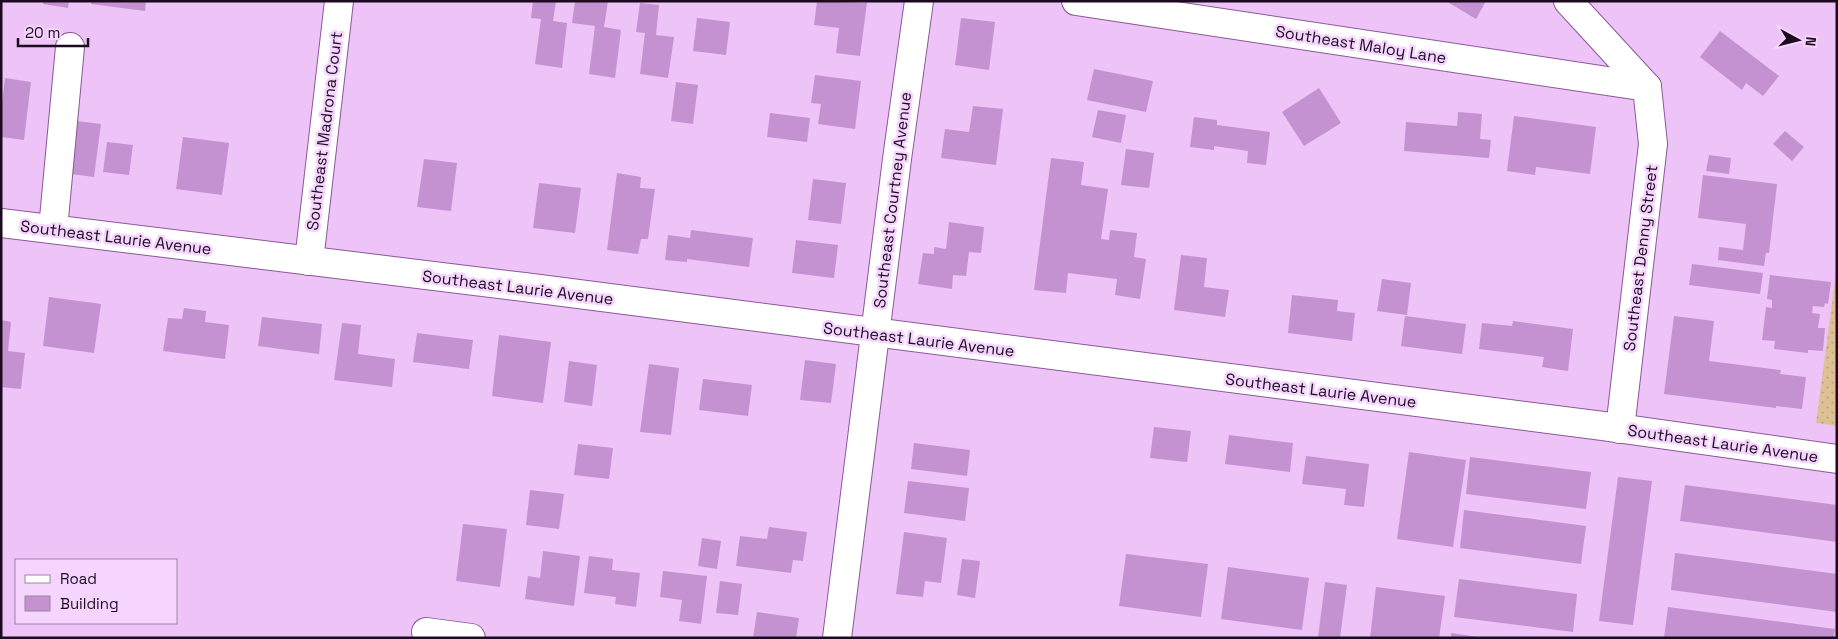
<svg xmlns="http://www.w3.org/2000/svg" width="1838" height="639" font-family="'Space Grotesk',sans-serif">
<defs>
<pattern id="garden-dots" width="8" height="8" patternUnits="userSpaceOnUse" patternTransform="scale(1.25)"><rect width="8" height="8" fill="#ddc194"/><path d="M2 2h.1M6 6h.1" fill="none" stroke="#bda47f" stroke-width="1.8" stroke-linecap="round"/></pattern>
</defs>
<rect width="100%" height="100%" fill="#edc3f8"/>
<polygon fill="url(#garden-dots)" points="1837,266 1837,426 1816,423"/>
<g fill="#c592d1">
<polygon points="43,1 69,1 68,8 43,4"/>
<polygon points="92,1 146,1 145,11 91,4"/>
<polygon points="533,1 556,1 553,21 567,23 562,68 535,64 541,19 531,18"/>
<polygon points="575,1 608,1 604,27 621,30 615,78 589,74 595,26 572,23"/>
<polygon points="817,1 867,3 860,56 836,53 839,28 814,25"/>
<polygon points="1446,1 1486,1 1476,19"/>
<polygon points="640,3 659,5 656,35 674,37 668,78 640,74 645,33 636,32"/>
<polygon points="697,18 730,22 726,55 693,51"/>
<polygon points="961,18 995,22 989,70 955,65"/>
<polygon points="1720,31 1779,76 1763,96 1746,83 1742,90 1700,57"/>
<polygon points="1094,69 1153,81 1146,112 1087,100"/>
<polygon points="815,75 861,81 855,129 818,124 821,104 811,103"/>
<polygon points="5,78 31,82 24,140 1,137 1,112"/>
<polygon points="676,82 698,85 693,124 671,121"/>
<polygon points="1319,88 1341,123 1304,146 1282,112"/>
<polygon points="973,106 1003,109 996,165 941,158 945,129 969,132"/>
<polygon points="1098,110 1126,115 1121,143 1092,137"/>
<polygon points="1458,112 1482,114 1480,139 1491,140 1489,158 1404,151 1406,122 1457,126"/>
<polygon points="770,113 810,118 807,142 767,137"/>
<polygon points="1514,116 1596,127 1590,174 1536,167 1535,175 1507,171"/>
<polygon points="1194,117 1217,120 1217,125 1270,132 1266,165 1247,163 1248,151 1214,146 1214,150 1190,147"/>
<polygon points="77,121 101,124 94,177 71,174"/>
<polygon points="1785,131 1804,147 1792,161 1773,144"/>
<polygon points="183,137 229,143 222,195 176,189"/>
<polygon points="107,142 133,145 129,175 103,172"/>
<polygon points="1126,149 1154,153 1149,188 1121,185"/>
<polygon points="1709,155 1731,158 1729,174 1706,171"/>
<polygon points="1051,158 1084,162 1081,185 1108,189 1101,239 1109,240 1110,230 1137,233 1134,257 1146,259 1140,299 1115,295 1117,279 1068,273 1066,293 1034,290"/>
<polygon points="424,159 457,163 451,211 417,207"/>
<polygon points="617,173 641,177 640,188 655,189 648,239 641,239 638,254 607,250"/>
<polygon points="1703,175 1777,184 1769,253 1766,253 1764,266 1718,260 1719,247 1743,250 1746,224 1698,218"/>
<polygon points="813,179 846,183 841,224 808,220"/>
<polygon points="539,183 581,188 575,233 533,228"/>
<polygon points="949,222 984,227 981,253 969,252 966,276 953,275 952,289 918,284 923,253 934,254 934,247 946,249"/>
<polygon points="691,230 753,238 749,267 687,259 687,262 665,260 668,235 690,238"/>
<polygon points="796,240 838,245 834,278 792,273"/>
<polygon points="1181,255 1207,258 1204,287 1229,290 1225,317 1174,310"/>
<polygon points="1692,264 1763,273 1760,294 1689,285"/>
<polygon points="1770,275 1831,282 1828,304 1825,303 1824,307 1813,306 1812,313 1820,314 1818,328 1825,328 1823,351 1808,350 1808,353 1774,349 1775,341 1762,340 1766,307 1772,308 1772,300 1767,299"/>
<polygon points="1382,279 1411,283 1407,315 1377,311"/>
<polygon points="1292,295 1338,300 1337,311 1355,313 1352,341 1288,333"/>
<polygon points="49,297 101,304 94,353 43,346"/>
<polygon points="184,308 206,311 205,322 229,325 225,359 163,351 168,318 182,319"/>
<polygon points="1405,316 1466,324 1462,354 1401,346"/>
<polygon points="1674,316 1714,321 1709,361 1781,370 1780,374 1806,377 1802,409 1776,406 1776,408 1664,394"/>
<polygon points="262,317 322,324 319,354 258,346"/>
<polygon points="1,320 11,322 8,351 25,353 21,389 1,387"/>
<polygon points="1513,321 1573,329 1568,371 1542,367 1544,357 1479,349 1482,323 1512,326"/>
<polygon points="342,323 361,325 358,354 395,359 392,387 334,380"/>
<polygon points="417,333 473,340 469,369 413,362"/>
<polygon points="499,335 551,342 543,403 492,396"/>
<polygon points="805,360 836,364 831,403 800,400"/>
<polygon points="569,361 597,365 592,406 564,402"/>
<polygon points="649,364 679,368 671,435 640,432"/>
<polygon points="703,379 752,385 748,416 699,410"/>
<polygon points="1154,427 1191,431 1187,462 1150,458"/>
<polygon points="1229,435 1293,443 1290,472 1225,464"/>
<polygon points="914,443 970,450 967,476 911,469"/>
<polygon points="578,444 613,448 609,479 574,475"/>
<polygon points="1409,452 1466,460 1453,547 1397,539"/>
<polygon points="1306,456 1369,464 1364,507 1344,505 1346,489 1302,484"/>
<polygon points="1470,457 1591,472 1586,509 1466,494"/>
<polygon points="1618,477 1652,481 1633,625 1599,621"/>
<polygon points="908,481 969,488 965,521 904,513"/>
<polygon points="1685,485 1837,505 1837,542 1680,521"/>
<polygon points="530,490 564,494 559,529 526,525"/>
<polygon points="1464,510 1586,526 1581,564 1460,548"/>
<polygon points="463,524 507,529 500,587 456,581"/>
<polygon points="769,527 807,532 803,561 793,560 791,573 736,566 740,536 767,539"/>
<polygon points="904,532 947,538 941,583 925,581 923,597 896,594"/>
<polygon points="702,538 721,541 717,569 698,566"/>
<polygon points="543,551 580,556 574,606 525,599 528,576 540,578"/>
<polygon points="1675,553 1837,574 1837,612 1671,590"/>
<polygon points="1126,554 1208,564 1201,617 1119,606"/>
<polygon points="589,556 613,559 612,570 640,573 636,607 615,604 616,597 584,593"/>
<polygon points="962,559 980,561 975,598 957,595"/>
<polygon points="1228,567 1309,578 1302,630 1221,619"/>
<polygon points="663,571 707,576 701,624 679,621 682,600 660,597"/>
<polygon points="1459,579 1577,594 1573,632 1454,617"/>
<polygon points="720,581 742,584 738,615 716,613"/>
<polygon points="1325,582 1347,585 1340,638 1318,638"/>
<polygon points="1376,587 1445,596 1439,638 1370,638"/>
<polygon points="1668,607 1835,629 1834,638 1664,638"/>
<polygon points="757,612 799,618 796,638 753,638"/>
<polygon points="1451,633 1478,637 1478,638 1451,638"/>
</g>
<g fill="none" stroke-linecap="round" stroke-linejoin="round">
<g stroke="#8a5a96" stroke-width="30">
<g id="minor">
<polyline points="1076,1 1647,87"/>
<polyline points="1568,1 1647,87"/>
<polyline points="1,223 524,287 1603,426 1837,459"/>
<polyline points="53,229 70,47"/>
<polyline points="309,261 339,1"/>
<polyline points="1620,429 1653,144 1647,87"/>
<polyline points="426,632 471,638"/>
<polyline points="837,638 897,159 919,1"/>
</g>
</g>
<use href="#minor" stroke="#fff" stroke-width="28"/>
</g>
<g text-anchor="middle" stroke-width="5" stroke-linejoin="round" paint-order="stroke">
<g font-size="16" fill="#1d0a21" stroke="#f5d5fd">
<text transform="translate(1361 44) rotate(9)" y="6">Southeast Maloy Lane</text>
<text transform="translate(324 131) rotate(-83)" y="6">Southeast Madrona Court</text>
<text transform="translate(892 200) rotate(-83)" y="6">Southeast Courtney Avenue</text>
<text transform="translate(116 237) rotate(7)" y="6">Southeast Laurie Avenue</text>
<text transform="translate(1640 258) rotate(-83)" y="6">Southeast Denny Street</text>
<text transform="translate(518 287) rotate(7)" y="6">Southeast Laurie Avenue</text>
<text transform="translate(919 339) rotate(7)" y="6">Southeast Laurie Avenue</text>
<text transform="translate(1321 390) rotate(7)" y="6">Southeast Laurie Avenue</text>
<text transform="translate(1723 443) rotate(8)" y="6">Southeast Laurie Avenue</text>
</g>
</g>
<rect width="1838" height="639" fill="none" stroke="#1d0a21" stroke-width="5"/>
<rect x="15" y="559" width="162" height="65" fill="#f5d5fd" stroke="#9f84a5"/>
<rect x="25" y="575" width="25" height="8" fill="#ffffff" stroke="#9f84a5"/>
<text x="60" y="584" font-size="15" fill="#1d0a21">Road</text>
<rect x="25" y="596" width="25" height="15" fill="#c592d1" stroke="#9f84a5"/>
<text x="60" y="609" font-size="15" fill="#1d0a21">Building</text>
<g transform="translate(1798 40) rotate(97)" stroke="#f5d5fd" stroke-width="4" paint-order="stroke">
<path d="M0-4L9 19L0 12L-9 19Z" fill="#1d0a21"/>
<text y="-8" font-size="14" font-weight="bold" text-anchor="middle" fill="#1d0a21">N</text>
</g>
<path d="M18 38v8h70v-8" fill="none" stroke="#1d0a21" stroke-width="2.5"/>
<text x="25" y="38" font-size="15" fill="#1d0a21" stroke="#f5d5fd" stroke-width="4" paint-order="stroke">20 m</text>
</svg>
